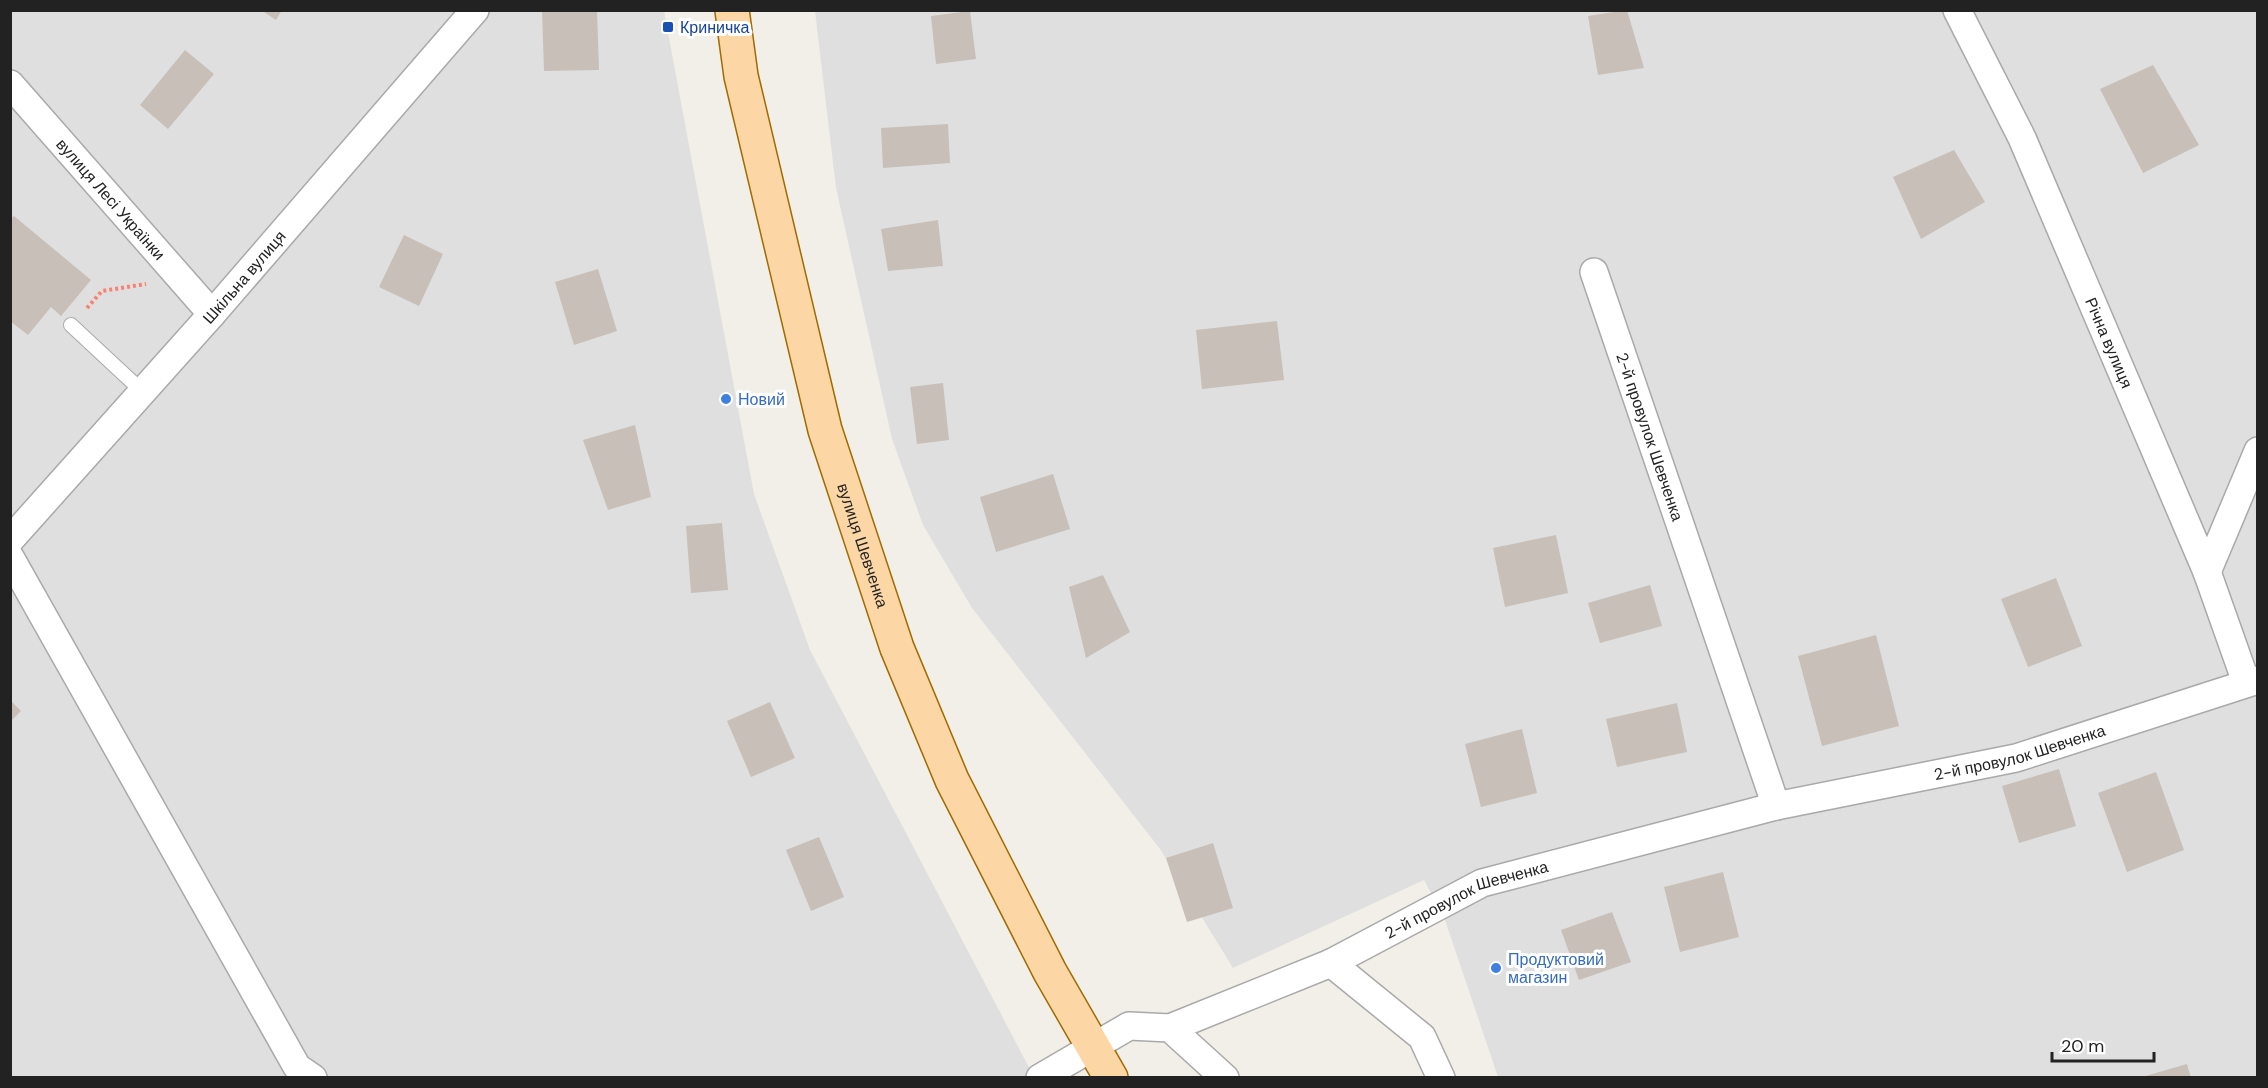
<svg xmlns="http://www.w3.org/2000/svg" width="2268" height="1088" font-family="'DM Sans',sans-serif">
<rect width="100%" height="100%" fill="#f2efe9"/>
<g fill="#e0dfdf">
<polygon points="10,11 664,11 754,494 810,650 1034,1077 11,1077"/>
<polygon points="815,11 2257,11 2257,1077 1498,1077 1444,917 1424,880 1233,968 1160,849 972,608 923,525 892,439 836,188"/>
</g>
<g fill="#c7bfb8">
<polygon points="261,10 282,10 276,20"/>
<polygon points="542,10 597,10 599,70 544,71"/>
<polygon points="1627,10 1644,68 1598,75 1588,16"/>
<polygon points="970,11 976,59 936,64 931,16"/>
<polygon points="185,50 214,74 168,129 140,105"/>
<polygon points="2153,65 2199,145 2143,173 2100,89"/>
<polygon points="948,124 950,163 883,168 881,128"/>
<polygon points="1954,150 1985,202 1921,239 1893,177"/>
<polygon points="14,216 91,280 61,316 51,307 28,335 10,321 10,220"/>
<polygon points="938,220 943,266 888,271 881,229"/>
<polygon points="404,235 443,254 419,306 379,287"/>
<polygon points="598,269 617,331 574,345 555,282"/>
<polygon points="1277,321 1284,380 1202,389 1196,330"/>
<polygon points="943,383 949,440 917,444 910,387"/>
<polygon points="635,425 651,497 608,510 583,440"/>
<polygon points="1053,474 1070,529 996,552 980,497"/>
<polygon points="722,523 728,590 691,593 686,526"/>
<polygon points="1556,535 1568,593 1505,607 1493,548"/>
<polygon points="1103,575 1130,632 1086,658 1069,587"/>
<polygon points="2056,578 2082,646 2028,667 2001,599"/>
<polygon points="1650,585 1662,626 1600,643 1588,603"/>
<polygon points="1876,635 1899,726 1822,746 1798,656"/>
<polygon points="10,700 21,711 10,722"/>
<polygon points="770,702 795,758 751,777 727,721"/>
<polygon points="1677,703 1687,752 1617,767 1606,719"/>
<polygon points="1522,729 1537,793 1481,807 1465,744"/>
<polygon points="2059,769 2076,826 2019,843 2002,786"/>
<polygon points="2156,772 2184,850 2127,872 2098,793"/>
<polygon points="819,837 844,897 811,911 786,850"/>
<polygon points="1213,843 1233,908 1187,922 1166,858"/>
<polygon points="1723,872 1739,937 1680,952 1664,887"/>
<polygon points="1612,912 1631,962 1579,980 1561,930"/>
<polygon points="2187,1064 2191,1078 2142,1078 2142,1077"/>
</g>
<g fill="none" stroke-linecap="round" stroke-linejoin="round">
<g stroke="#a9a9a9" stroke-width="16">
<polyline id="service" points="71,325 143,392"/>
</g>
<g stroke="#a9a9a9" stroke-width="30">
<g id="minor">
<path id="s1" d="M 1957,10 L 2022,138 L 2207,572 L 2246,682"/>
<path id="s2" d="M 10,84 L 212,314"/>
<path id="s3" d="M 1594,272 L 1776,806"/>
<path id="s4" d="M 10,540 L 212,314 L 475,10"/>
<polyline points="10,557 297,1067 313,1078"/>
<polyline points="2207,572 2258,451"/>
<polyline points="1331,963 1422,1037 1441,1078"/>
<path id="s5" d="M 1170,1028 L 1331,963 L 1482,883 L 1776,806 L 2016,758 L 2258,680"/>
<polyline points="1040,1078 1129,1026 1170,1028 1225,1078"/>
</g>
</g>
<g stroke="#a06b00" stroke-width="36">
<g id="primary">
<path id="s6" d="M 732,10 L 741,76 L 825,430 L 897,648 L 952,780 L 1050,972 L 1111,1078"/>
</g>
</g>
<polyline stroke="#fa8072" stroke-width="4" stroke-dasharray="3 3" stroke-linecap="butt" points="87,308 102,291 146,284"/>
<use href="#service" stroke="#fff" stroke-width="14"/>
<use href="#minor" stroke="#fff" stroke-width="27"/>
<use href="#primary" stroke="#fcd6a4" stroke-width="33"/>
</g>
<rect fill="#1a4fb4" stroke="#fff" stroke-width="2" x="662" y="21" width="12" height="12" rx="3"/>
<g fill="#3f7fe0" stroke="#fff" stroke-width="2">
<circle cx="726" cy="399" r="6"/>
<circle cx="1496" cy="968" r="6"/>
</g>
<g text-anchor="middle" stroke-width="6" stroke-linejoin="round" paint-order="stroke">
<g font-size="16" fill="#164399" stroke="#fff" text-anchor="start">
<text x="680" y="33">Криничка</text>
</g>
<g font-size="16" fill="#222" stroke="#fff">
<text dy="6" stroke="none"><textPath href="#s2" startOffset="153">вулиця Лесі Українки</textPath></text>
<text dy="6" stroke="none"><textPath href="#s4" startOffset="352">Шкільна вулиця</textPath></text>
<text dy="6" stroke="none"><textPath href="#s1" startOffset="366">Річна вулиця</textPath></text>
<text dy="6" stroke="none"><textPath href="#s3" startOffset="174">2-й провулок Шевченка</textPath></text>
<text dy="6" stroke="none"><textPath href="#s6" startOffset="552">вулиця Шевченка</textPath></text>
<text dy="6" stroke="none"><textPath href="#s5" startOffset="898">2-й провулок Шевченка</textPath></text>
<text dy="6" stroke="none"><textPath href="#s5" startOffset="324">2-й провулок Шевченка</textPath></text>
</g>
<g font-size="16" fill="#366cbe" stroke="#fff" text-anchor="start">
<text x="738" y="405">Новий</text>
<text x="1508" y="965">Продуктовий<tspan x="1508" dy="18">магазин</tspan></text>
</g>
</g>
<rect width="2268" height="1088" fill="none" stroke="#222222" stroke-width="24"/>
<path d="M2052 1052v9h102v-9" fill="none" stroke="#222222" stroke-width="3"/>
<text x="2061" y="1052" font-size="18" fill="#222222" stroke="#ffffff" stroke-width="4.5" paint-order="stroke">20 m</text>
</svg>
